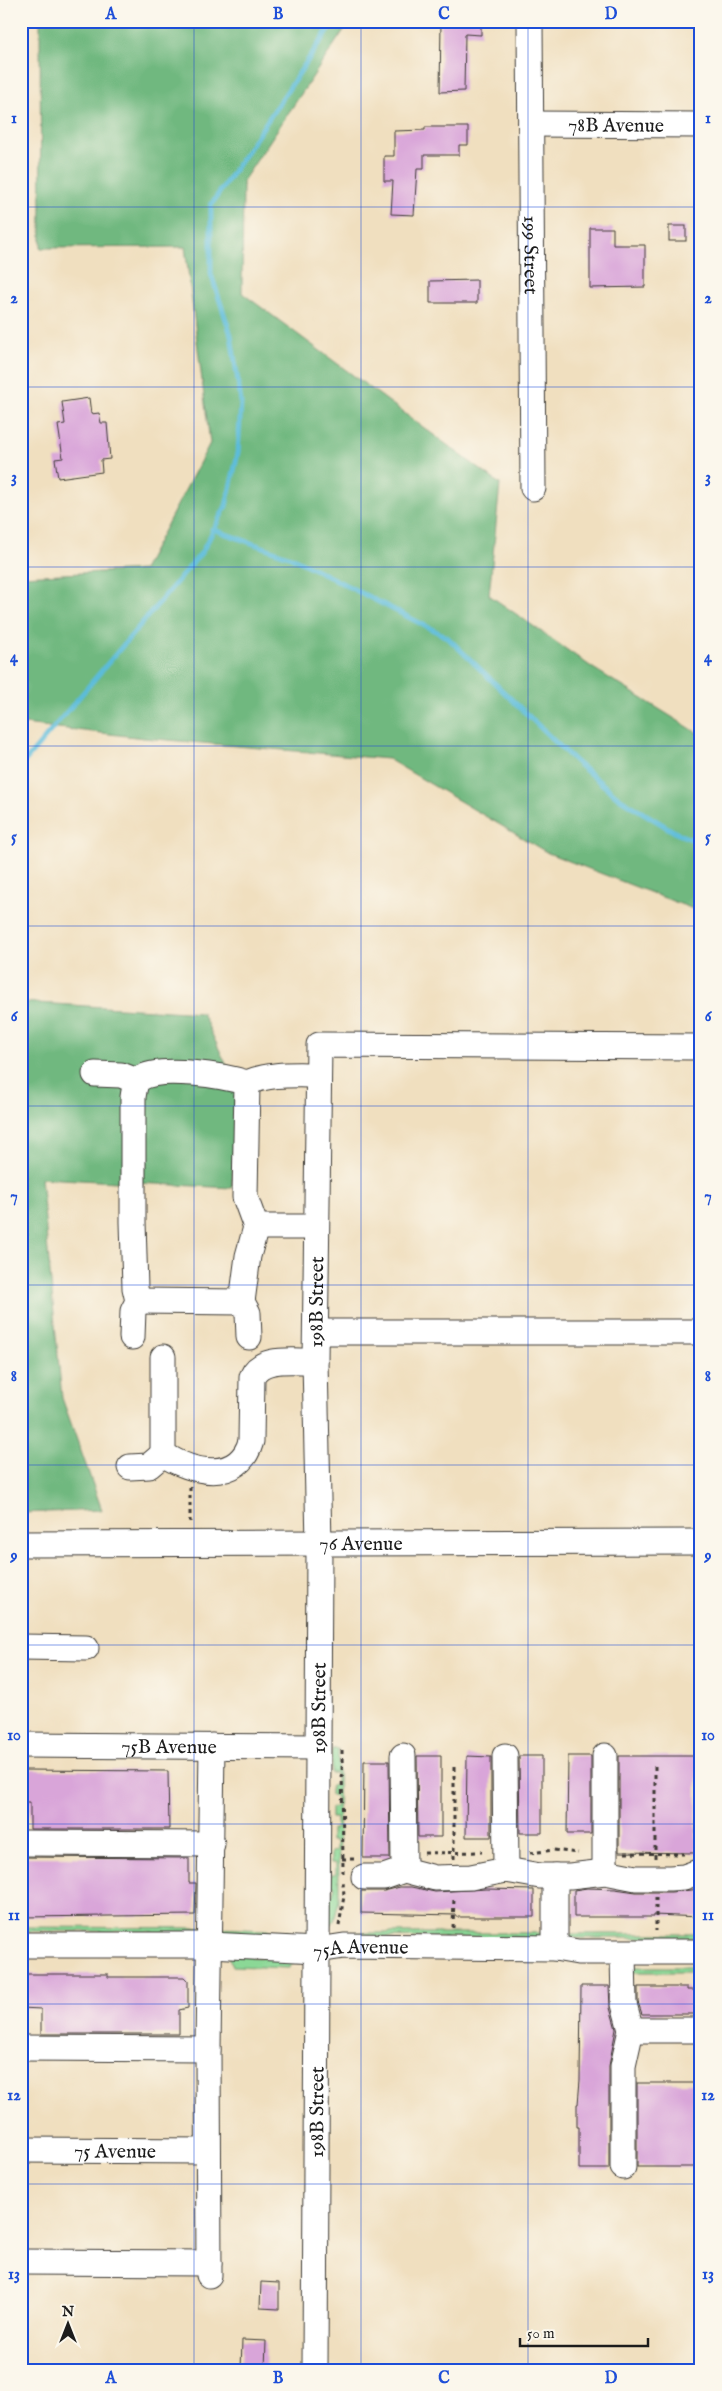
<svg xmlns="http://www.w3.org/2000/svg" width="722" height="2391" font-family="'IM FELL English',serif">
<rect width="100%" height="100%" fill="#fbf7ec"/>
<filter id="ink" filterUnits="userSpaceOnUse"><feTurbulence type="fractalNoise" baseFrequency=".02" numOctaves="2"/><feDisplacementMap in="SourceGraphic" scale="10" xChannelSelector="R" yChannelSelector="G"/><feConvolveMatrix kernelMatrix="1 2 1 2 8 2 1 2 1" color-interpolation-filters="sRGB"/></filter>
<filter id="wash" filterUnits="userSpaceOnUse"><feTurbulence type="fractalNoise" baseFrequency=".0096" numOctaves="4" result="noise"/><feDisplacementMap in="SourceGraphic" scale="20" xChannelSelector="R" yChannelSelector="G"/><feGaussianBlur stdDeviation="1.12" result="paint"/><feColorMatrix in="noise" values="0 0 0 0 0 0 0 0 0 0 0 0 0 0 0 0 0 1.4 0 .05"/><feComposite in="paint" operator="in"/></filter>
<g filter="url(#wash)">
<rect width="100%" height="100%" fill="#f0dfbf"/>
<g fill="#8bd896" stroke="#547a59">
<polygon points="332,1749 338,1749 339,1901 334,1921 328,1928 327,1895 332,1896 335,1886 331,1885 331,1874 336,1874 336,1863 331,1863 331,1852 336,1851 336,1841 331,1841 331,1829 336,1829 336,1818 331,1818 331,1808 336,1807 336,1797 331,1796 331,1785 336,1785 336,1773 331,1773"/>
<polygon points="21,1927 204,1928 201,1932 21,1931"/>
<polygon points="219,1928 288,1931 295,1939 222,1933"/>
<polygon points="342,1933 545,1933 543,1938 337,1937"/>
<polygon points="563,1934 701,1934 701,1938 566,1938"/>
<polygon points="234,1956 296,1960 289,1968 233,1966 229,1958"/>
<polygon points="634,1967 701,1967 701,1972 631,1972"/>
</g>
<g fill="#70b87f" stroke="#466a4e">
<polygon points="40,21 350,21 243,181 242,293 500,484 489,595 593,668 701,735 701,912 548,853 388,759 144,738 24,724 21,742 21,576 143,570 210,443 185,247 41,248"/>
<polygon points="21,1002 202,1013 236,1085 232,1188 41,1178 62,1398 102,1510 21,1513"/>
</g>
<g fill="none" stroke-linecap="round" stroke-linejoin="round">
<g stroke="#5bbcda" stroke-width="5">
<polyline points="212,529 291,557 447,637 576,762 619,798 678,834 701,843"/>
<polyline points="21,766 202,552 226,506 238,453 241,402 231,335 211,274 211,205 334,21"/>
</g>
</g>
<g id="blocks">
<g fill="#d9a5d9">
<polygon points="441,21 481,21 481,35 465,34 464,91 440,92"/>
<polygon points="425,127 468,127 468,145 459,145 459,155 424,155 424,169 417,169 414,215 391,214 393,181 384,181 384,156 394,156 394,131 425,130"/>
<rect x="669" y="226" width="17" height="15"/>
<polygon points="590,228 613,228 613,245 645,245 645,287 590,288"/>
<polygon points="477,280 477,303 430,303 430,281"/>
<polygon points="89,398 91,414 99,413 101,423 107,423 110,459 101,460 102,472 58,478 55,459 63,458 58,425 65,424 62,402"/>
<polygon points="417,1756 441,1756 441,1837 418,1837"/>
<polygon points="467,1756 491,1757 491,1837 466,1837"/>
<polygon points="519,1756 542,1756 542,1833 520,1833"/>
<polygon points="568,1756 591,1756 591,1834 567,1834"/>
<polygon points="619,1756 697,1756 696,1853 619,1852"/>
<polygon points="364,1761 389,1761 390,1858 363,1858"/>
<polygon points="24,1770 168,1771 169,1829 30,1829 30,1802 23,1802"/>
<polygon points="21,1857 189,1858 189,1883 196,1883 195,1915 21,1917"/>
<polygon points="400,1887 411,1887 435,1892 486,1889 534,1890 534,1917 456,1917 456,1915 361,1913 361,1891 384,1891"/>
<polygon points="587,1888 615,1889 636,1892 671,1892 701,1889 701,1917 653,1915 653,1917 574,1917 574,1890"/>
<polygon points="21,1974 108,1974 108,1977 184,1977 188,1981 188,2008 179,2010 179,2034 41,2034 41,2009 21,2008"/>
<polygon points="581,1986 609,1986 610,2008 616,2029 609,2066 609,2169 579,2169 579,2127 577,2127 577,2104 578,2104 580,2080"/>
<polygon points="638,1987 687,1987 687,1990 701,1990 701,2014 642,2014 638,2002"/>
<rect x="637" y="2083" width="64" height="84"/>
<polygon points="261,2282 279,2283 279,2309 260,2308"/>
<polygon points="242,2340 266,2341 265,2370 241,2370"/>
</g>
</g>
</g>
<g filter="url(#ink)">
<use href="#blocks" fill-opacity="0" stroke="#3c3934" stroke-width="1"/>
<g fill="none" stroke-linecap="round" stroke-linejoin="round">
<g stroke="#3c3934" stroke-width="27">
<g id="minor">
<path id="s1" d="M 530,21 L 533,488"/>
<path id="s2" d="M 531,124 L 701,125"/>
<polyline points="95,1074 121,1075 137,1081"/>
<path d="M 247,1083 C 270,1073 293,1075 318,1075"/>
<polyline points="138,1301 242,1302 248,1313 249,1337"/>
<polyline points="242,1302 248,1256 256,1227"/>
<polyline points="316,1332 701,1332"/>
<path d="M 132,1337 L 133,1311 L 138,1301 L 135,1288 L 133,1222 L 133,1097 C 134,1091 135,1082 139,1079 C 160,1065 225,1076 247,1083 L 245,1197 L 256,1227 L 316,1227"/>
<path d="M 163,1357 L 163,1454 C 192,1473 239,1484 251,1441 L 252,1377 C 261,1355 295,1362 315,1361"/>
<polyline points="130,1467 149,1466 163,1454"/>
<path id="s3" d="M 21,1544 L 701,1542"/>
<polyline points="21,1647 86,1648"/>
<path id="s4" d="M 21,1745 L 317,1747"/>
<polyline points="403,1756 404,1870"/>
<polyline points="505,1756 506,1870"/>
<polyline points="605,1756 605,1872"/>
<polyline points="21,1843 212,1844"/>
<polyline points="364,1877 384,1877 404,1870 435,1878 471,1877 506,1870 540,1876 570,1876 605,1872 636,1878 670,1878 684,1877 701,1871"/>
<path id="s5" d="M 21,1945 L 209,1945 L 318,1950 L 344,1946 L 555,1948 L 578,1952 L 701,1952"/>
<polyline points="555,1948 555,1876"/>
<polyline points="623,1953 624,2004 631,2030 623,2066 623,2167"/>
<polyline points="631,2030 701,2030"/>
<polyline points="21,2048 208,2049"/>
<path id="s6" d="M 21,2150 L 208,2151"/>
<polyline points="21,2262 209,2263"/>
<polyline points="209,2275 208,2049 212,1746"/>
<path id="s7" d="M 315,2370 L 319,1544 L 315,1361 L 319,1045 L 701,1047"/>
</g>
</g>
<g stroke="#3c3934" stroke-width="3" stroke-dasharray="4 4" stroke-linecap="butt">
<polyline points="190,1487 190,1522"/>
<polyline points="342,1750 343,1873"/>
<polyline points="424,1853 482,1852"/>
<polyline points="530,1853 553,1850 578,1853"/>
<polyline points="625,1853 684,1854"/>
<polyline points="655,1858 655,1766"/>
<polyline points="342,1859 354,1859"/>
<polyline points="454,1859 454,1766"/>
<polyline points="656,1897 656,1931"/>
<polyline points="339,1926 344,1896 343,1882"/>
<polyline points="453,1928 454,1897"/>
</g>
<use href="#minor" stroke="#fff" stroke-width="25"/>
</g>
</g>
<path fill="none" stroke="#1d4ed8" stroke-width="1" stroke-opacity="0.55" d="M 194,21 L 194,2370M 361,21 L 361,2370M 528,21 L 528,2370M 21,207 L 701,207M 21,387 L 701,387M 21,567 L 701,567M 21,746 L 701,746M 21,926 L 701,926M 21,1106 L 701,1106M 21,1285 L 701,1285M 21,1465 L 701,1465M 21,1645 L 701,1645M 21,1824 L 701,1824M 21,2004 L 701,2004M 21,2184 L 701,2184"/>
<g text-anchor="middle" stroke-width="4" stroke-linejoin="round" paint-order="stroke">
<g font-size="20" fill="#1c1c1c" stroke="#fbf7ec">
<text dy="7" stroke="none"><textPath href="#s2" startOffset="85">78B Avenue</textPath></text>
<text dy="7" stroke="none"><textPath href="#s1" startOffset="234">199 Street</textPath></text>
<text dy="7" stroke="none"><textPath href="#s7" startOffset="1068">198B Street</textPath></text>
<text dy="7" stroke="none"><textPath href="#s3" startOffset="340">76 Avenue</textPath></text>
<text dy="7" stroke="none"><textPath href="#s7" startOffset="662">198B Street</textPath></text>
<text dy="7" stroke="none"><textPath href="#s4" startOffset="148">75B Avenue</textPath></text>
<text dy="7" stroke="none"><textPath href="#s5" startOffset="340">75A Avenue</textPath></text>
<text dy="7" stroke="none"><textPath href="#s7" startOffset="258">198B Street</textPath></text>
<text dy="7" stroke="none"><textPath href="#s6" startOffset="94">75 Avenue</textPath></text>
</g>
</g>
<rect width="722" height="2391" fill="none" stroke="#fbf7ec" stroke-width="55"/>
<g transform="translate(68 2324)" stroke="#fbf7ec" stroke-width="4" paint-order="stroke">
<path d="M0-4L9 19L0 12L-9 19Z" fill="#1c1c1c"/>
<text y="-8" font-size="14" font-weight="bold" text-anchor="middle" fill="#1c1c1c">N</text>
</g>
<path d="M520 2338v8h128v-8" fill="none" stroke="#1c1c1c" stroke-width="2.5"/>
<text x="527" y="2338" font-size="15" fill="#1c1c1c" stroke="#fbf7ec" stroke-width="4" paint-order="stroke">50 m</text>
<rect x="28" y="28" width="666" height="2336" fill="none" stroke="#1d4ed8" stroke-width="2"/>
<g font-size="16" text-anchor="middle" font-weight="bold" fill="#1d4ed8">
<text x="111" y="19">A</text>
<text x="278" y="19">B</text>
<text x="444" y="19">C</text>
<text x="611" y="19">D</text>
<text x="14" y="123">1</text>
<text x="708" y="123">1</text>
<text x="14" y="303">2</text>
<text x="708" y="303">2</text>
<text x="14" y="482">3</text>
<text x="708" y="482">3</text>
<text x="14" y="662">4</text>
<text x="708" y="662">4</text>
<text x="14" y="842">5</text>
<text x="708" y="842">5</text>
<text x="14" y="1021">6</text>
<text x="708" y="1021">6</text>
<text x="14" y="1201">7</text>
<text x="708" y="1201">7</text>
<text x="14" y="1381">8</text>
<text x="708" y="1381">8</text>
<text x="14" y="1561">9</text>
<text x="708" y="1561">9</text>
<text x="14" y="1740">10</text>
<text x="708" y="1740">10</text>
<text x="14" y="1920">11</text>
<text x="708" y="1920">11</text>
<text x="14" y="2100">12</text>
<text x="708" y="2100">12</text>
<text x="14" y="2279">13</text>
<text x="708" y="2279">13</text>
<text x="111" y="2383">A</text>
<text x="278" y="2383">B</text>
<text x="444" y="2383">C</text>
<text x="611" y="2383">D</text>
</g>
</svg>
